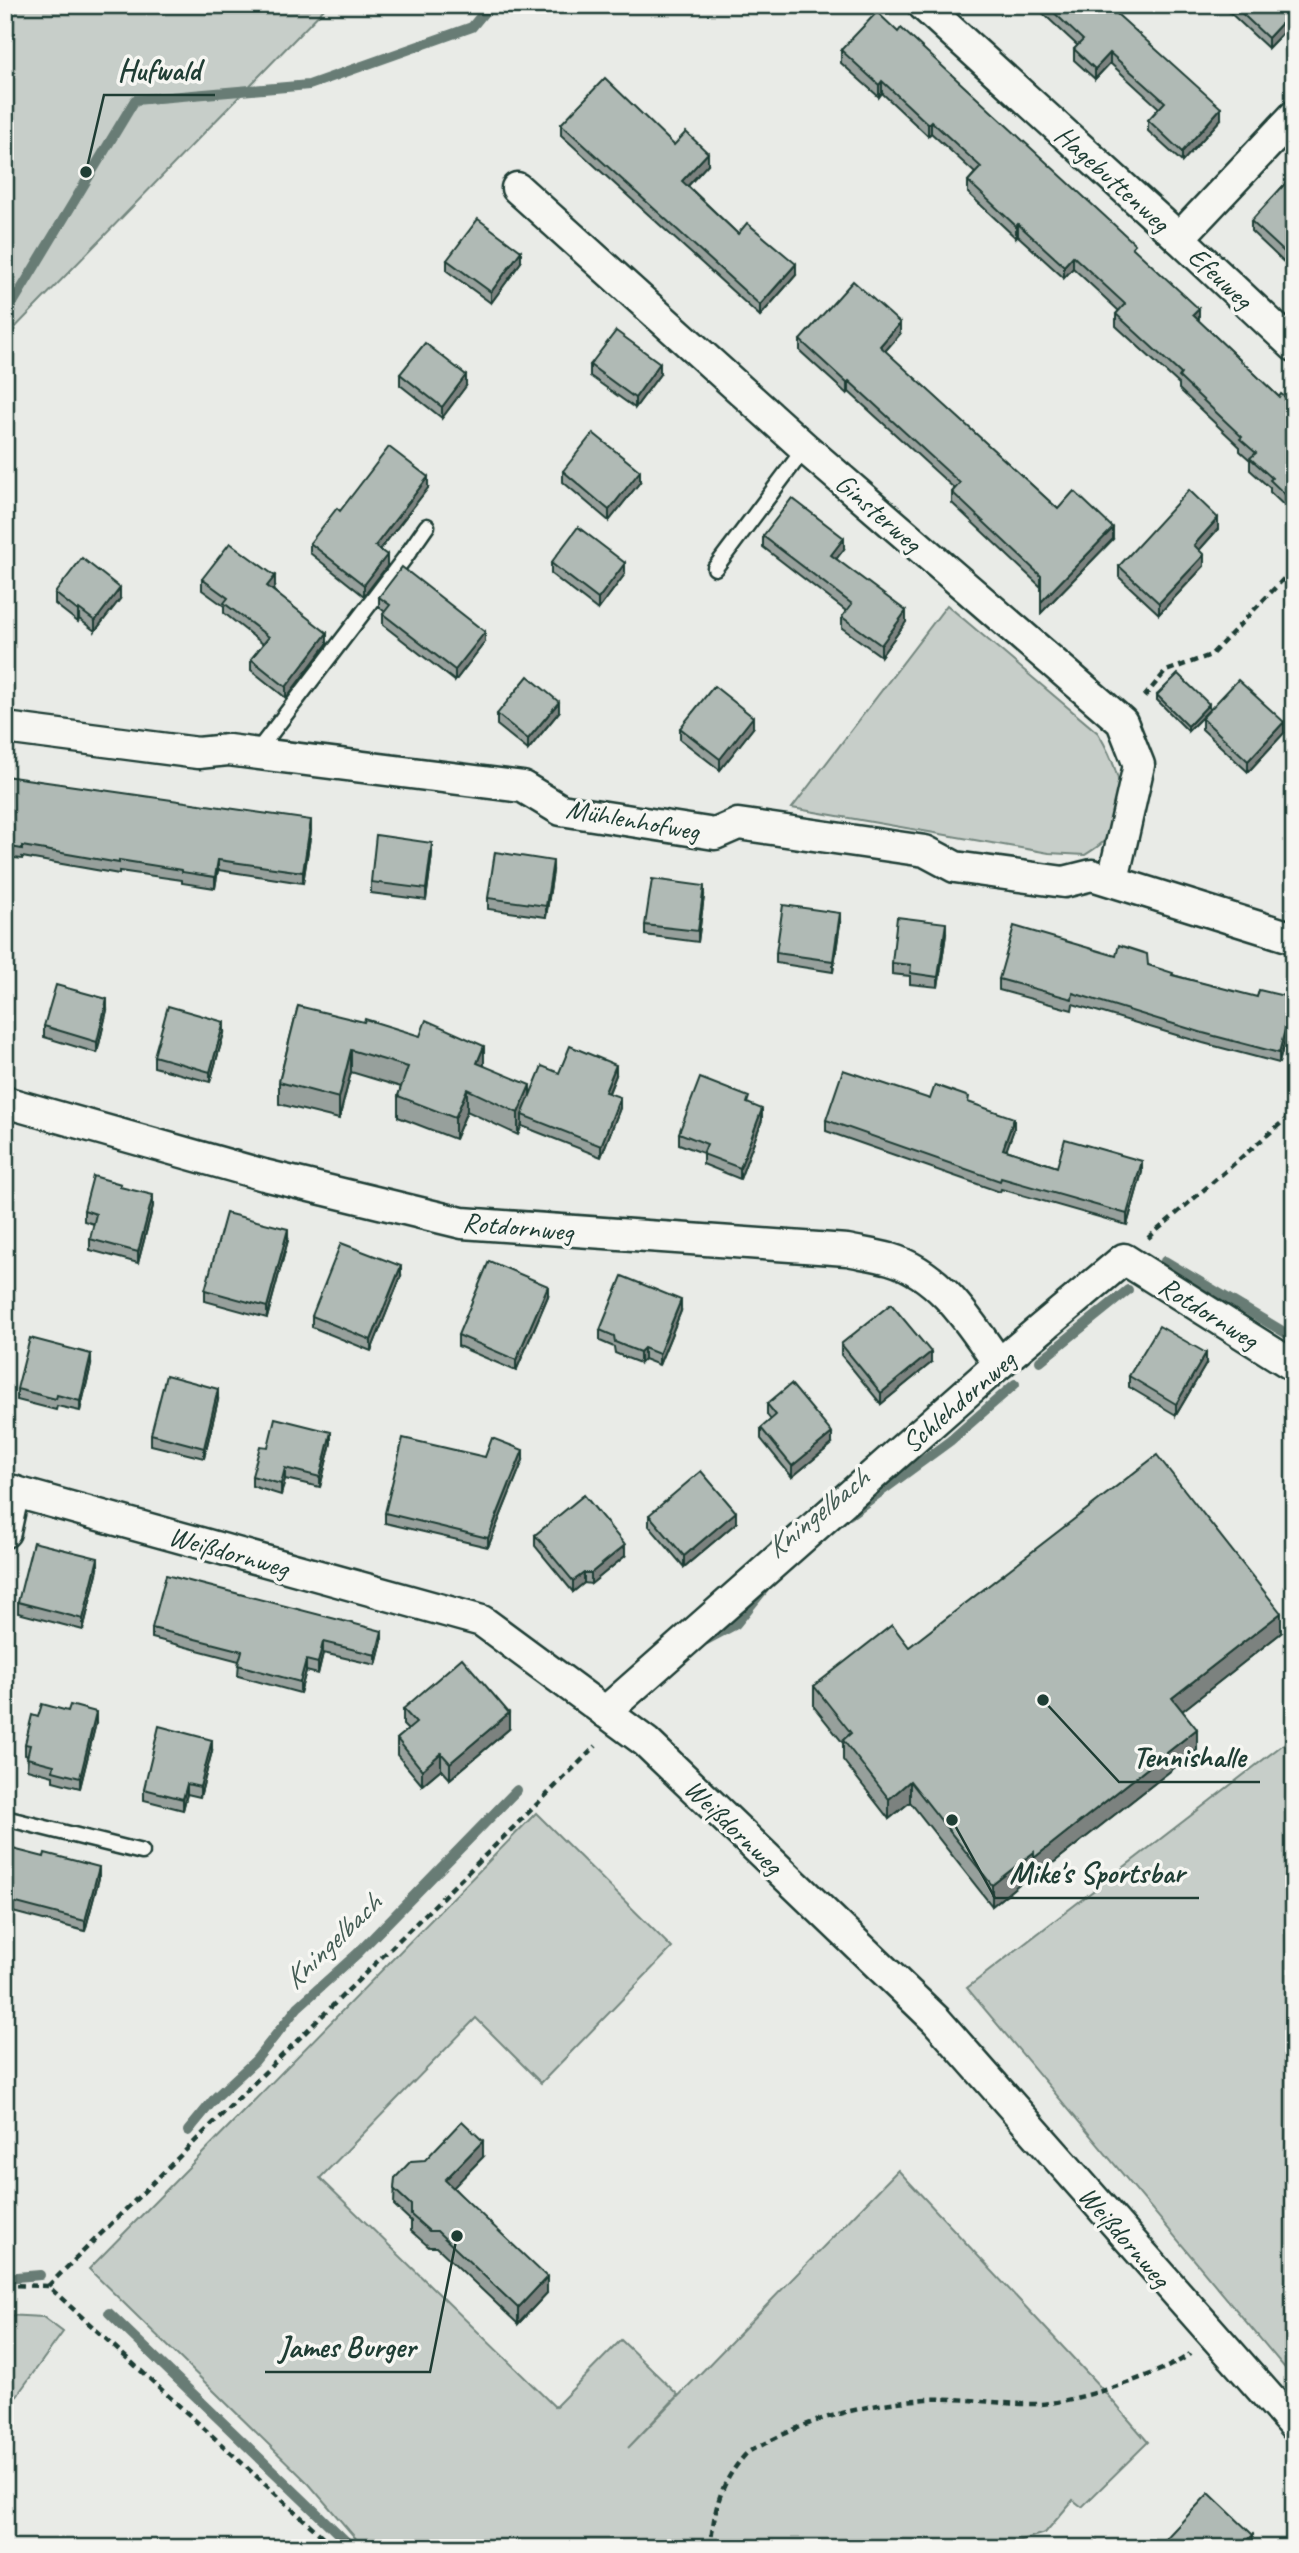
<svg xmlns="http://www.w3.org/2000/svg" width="1299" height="2553" font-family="Caveat,sans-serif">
<rect width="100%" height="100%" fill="#e9ebe7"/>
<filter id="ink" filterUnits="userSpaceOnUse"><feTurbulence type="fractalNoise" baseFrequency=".0143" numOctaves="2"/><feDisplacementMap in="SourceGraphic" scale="14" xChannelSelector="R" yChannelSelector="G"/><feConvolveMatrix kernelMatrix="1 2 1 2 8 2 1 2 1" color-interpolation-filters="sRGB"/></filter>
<g filter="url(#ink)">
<g fill="#c7cec9" stroke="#73867e" stroke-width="2">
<polygon points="5,5 328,5 5,338"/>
<path d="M 947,605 L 1098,733 C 1117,765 1135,810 1103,842 C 1098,847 1091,851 1085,855 L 1049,853 L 792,808 Z"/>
<polygon points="1294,1736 1294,2379 967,1988"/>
<polygon points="536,1813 672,1948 541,2083 476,2018 320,2178 555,2407 621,2340 678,2395 628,2448 898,2170 1103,2390 1148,2442 1082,2507 1073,2500 1045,2533 992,2548 364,2548 309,2484 89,2269"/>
<polygon points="5,2315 43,2317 63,2332 5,2412"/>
</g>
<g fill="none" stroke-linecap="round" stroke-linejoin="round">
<g stroke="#687c75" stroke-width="10">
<polyline points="5,316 135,100 309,85 472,27 490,5"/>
<polyline points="1165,1261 1294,1338"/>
<polyline points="1040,1361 1128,1290"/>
<polyline points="849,1515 950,1441 1015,1384"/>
<polyline points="706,1640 736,1624 768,1584"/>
<polyline points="188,2131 216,2097 255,2061 298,2007 358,1953 517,1790"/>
<polyline points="5,2278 40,2275"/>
<polyline points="109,2313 353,2548"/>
</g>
<g stroke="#1f3d34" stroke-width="19">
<g id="lane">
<polyline points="715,568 805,448"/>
<polyline points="256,753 404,559 427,526"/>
<polyline points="5,1818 142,1852"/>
</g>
</g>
<g stroke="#1f3d34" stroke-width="35">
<g id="street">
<polyline points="923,5 1179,238 1294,116"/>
<polyline points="517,188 805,448 1122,722 1139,765 1113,880"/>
<polyline points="1179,238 1294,346"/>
<polyline points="5,728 198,753 228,750 523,787 561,810 715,834 738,824 925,851 955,867 1064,882 1092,875 1294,938"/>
<path d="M 5,1102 L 264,1175 L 462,1223 L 847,1250 C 861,1253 876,1255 890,1259 C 941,1274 970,1323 999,1364"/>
<polyline points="5,1489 482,1621 646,1742 936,2020 1294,2426"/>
<polyline points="5,1532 14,1491"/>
<polyline points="605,1712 999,1364 1124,1259 1294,1366"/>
</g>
</g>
<g stroke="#1f3d34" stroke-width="4.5" stroke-dasharray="7 5" stroke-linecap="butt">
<polyline points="1144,697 1166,671 1211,655 1294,568"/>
<polyline points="1148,1238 1294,1112"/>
<polyline points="5,2285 48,2286 335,2548"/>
<polyline points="48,2286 596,1746"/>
<path d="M 710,2548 C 715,2509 718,2486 745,2455 C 751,2449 761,2446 768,2442 C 817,2416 872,2403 927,2399 C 964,2397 1002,2405 1039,2404 C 1072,2403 1164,2374 1190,2354"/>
</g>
<use href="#lane" stroke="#f6f6f2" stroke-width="14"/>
<use href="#street" stroke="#f6f6f2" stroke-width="30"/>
</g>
<g fill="#97a09c" stroke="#1f3d34" stroke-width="2">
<polygon points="1034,5 1107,5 1221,119 1182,162 1148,131 1148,120 1159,108 1110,63 1095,79 1074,60 1074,49 1078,46"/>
<polygon points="1226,5 1294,5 1294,21 1268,48 1226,9"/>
<polygon points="841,50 1135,250 1199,321 1279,397 1294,404 1294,515 1270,492 1270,488 1250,470 1250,460 1240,451 1240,447 1179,389 1179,384 1116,326 1116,314 1119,311 1073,268 1064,278 1018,236 1016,238 968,193 968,181 975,173 931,133 928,136 882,93 879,97 841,63"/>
<polygon points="561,124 674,145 708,164 688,186 738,234 796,275 760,316 561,135"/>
<polygon points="1294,174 1294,272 1251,231 1251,221"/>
<polygon points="447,260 521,262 491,303 447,271"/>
<polygon points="900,334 885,351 1058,509 1113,539 1041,613 1041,587 952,503 952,492 955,489 849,392 847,394 800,351 800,340"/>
<polygon points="590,365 660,374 635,408 590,376"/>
<polygon points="400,374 466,386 442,418 400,385"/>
<polygon points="563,471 640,482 609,521 563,482"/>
<polygon points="428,488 380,550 387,566 364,596 310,553 310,543 340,511"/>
<polygon points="1218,529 1199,550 1204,566 1159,614 1119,577 1119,566"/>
<polygon points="763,536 844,549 836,559 906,622 881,656 842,628 842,617 846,611 763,547"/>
<polygon points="551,563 625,574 598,610 551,574"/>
<polygon points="202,579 275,587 273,590 327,644 286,698 251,670 251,659 263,644 224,613 224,606 202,590"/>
<polygon points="55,593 120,599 95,631 79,619 78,622 55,604"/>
<polygon points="379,597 485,642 455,681 383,625 383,614 385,612 379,607"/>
<polygon points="1294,624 1294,647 1289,642 1289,631"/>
<polygon points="1157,695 1209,710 1188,731 1157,700"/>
<polygon points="559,712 528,750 497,725 497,714"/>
<polygon points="1202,718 1284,733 1248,772 1202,729"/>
<polygon points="680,728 753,728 720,770 680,739"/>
<polygon points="5,776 311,831 303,883 218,870 215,888 182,883 182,880 119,871 119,874 22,857 22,859 5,857"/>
<polygon points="432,854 426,900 371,893 371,882"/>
<polygon points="553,871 546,917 488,909 488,898"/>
<polygon points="704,896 698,942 645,935 645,925"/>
<polygon points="840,923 833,972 776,963 776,953"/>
<polygon points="946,934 938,987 910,984 910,976 892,974 892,963"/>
<polygon points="1148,965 1173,975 1293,1009 1279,1063 1203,1043 1073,1004 1072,1010 999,990 999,979"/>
<polygon points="298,1006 484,1066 530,1097 559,1073 616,1075 609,1093 620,1108 601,1157 522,1126 522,1124 518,1135 467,1111 455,1139 398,1117 398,1096 401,1087 351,1072 339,1119 279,1104 279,1082"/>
<polygon points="107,1010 97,1053 44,1037 44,1026"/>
<polygon points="224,1033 210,1082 154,1067 154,1056"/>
<polygon points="930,1099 969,1103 1014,1129 1006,1150 1057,1167 1142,1172 1127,1225 1001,1189 1000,1192 826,1131 826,1120"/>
<polygon points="749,1104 762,1120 740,1179 703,1164 703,1153 679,1144 679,1133"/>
<polygon points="121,1187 153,1206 138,1263 90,1250 90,1239 94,1224 84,1221 84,1210"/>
<polygon points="288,1240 267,1318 205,1301 205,1290"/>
<polygon points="401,1276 371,1351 312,1327 312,1316"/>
<polygon points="548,1296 516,1371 458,1346 458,1335"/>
<polygon points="681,1311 659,1365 644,1359 640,1363 627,1358 615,1353 614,1347 600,1341 600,1330"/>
<polygon points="841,1344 931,1363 881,1404 841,1355"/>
<polygon points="1206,1364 1176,1415 1129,1387 1129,1376"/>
<polygon points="91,1365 80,1411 57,1406 56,1410 17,1400 17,1389"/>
<polygon points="218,1400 204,1458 151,1445 151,1434"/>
<polygon points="767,1404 832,1444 792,1477 761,1439 761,1428 771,1420 767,1415"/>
<polygon points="331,1443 320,1487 285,1479 281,1495 252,1486 252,1476 268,1447"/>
<polygon points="485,1457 523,1460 488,1547 385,1523 385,1513"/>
<polygon points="649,1515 736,1523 684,1567 649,1526"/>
<polygon points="535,1535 625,1556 591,1584 584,1583 573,1592 535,1546"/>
<polygon points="98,1569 83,1630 18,1613 18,1602"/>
<polygon points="152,1628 382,1641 376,1665 323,1653 318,1674 306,1671 300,1693 238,1676 239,1661 152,1638"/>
<polygon points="1281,1633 1182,1711 1197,1750 1034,1878 1034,1872 992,1906 910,1802 889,1819 843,1760 843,1743 814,1707 814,1686 909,1647"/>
<polygon points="403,1709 509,1729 450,1779 441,1769 422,1785 397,1755 397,1739 408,1730 403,1725"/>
<polygon points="38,1717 96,1723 80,1788 53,1781 53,1776 27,1769 28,1756 25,1755 25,1744"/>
<polygon points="212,1751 200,1797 187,1794 183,1810 144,1800 144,1789"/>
<polygon points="5,1847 99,1878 85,1931 5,1910"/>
<polygon points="483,2157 453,2187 547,2293 518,2324 437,2247 429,2247 411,2231 411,2221 394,2205 395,2178"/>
</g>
<g fill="#7b827f" stroke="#1f3d34" stroke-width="2">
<polygon points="1294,10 1294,21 1268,48 1268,38"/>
<polygon points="1110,53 1110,63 1095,79 1095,69"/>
<polygon points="882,81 882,93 879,97 879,85"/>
<polygon points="1221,108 1221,119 1182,162 1182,152"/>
<polygon points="931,121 931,133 928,136 928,124"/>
<polygon points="708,153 708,164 682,192 682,181"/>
<polygon points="1018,224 1018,236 1016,238 1016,226"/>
<polygon points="521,251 521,262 491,303 491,292"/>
<polygon points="1073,256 1073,268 1064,278 1064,266"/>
<polygon points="796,264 796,275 760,316 760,305"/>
<polygon points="1199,309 1199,321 1193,315"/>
<polygon points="900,323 900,334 880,357 880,346"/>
<polygon points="660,363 660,374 635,408 635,398"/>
<polygon points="466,375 466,386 442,418 442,407"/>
<polygon points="849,381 849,392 847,394 847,383"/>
<polygon points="640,471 640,482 609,521 609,510"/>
<polygon points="428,477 428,488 375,556 375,546"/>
<polygon points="1218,518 1218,529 1194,556 1194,545"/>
<polygon points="1113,528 1113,539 1041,613 1041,602"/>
<polygon points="844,538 844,549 831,566 831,555"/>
<polygon points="387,555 387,566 364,596 364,585"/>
<polygon points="1204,555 1204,566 1159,614 1159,603"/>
<polygon points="625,563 625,574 598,610 598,599"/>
<polygon points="275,576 275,587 267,597 267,586"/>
<polygon points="120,588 120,599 95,631 95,621"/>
<polygon points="79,609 79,619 78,622 78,611"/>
<polygon points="906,611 906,622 881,656 881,645"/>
<polygon points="485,632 485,642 455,681 455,670"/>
<polygon points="327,633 327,644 286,698 286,687"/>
<polygon points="559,702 559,712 528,750 528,739"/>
<polygon points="1209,704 1209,710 1188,731 1188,726"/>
<polygon points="753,717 753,728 720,770 720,759"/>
<polygon points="1284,722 1284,733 1248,772 1248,761"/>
<polygon points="311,820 311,831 303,883 303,872"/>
<polygon points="432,843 432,854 426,900 426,889"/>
<polygon points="218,860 218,870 215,888 215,877"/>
<polygon points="553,861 553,871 546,917 546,906"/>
<polygon points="704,886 704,896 698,942 698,931"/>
<polygon points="840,913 840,923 833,972 833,961"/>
<polygon points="946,923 946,934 938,987 938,977"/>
<polygon points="1293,998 1293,1009 1279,1063 1279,1053"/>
<polygon points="107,999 107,1010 97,1053 97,1042"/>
<polygon points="224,1022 224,1033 210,1082 210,1072"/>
<polygon points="484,1046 484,1068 477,1063"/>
<polygon points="351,1050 351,1072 339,1119 339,1098"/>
<polygon points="616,1065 616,1075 605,1102 605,1092"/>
<polygon points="530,1085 530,1107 522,1115 522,1124 518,1135 518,1113"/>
<polygon points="467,1089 467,1111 455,1139 455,1118"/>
<polygon points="620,1097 620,1108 601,1157 601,1146"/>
<polygon points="762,1109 762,1120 740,1179 740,1168"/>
<polygon points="1014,1118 1014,1129 1003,1160 1003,1149"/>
<polygon points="1142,1161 1142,1172 1127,1225 1127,1214"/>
<polygon points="153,1195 153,1206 138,1263 138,1252"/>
<polygon points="288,1229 288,1240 267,1318 267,1307"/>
<polygon points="401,1266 401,1276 371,1351 371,1340"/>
<polygon points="548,1286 548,1296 516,1371 516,1360"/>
<polygon points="681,1300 681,1311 659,1365 659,1354"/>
<polygon points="644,1348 644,1359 640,1363 640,1352"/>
<polygon points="931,1352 931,1363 881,1404 881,1393"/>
<polygon points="1206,1353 1206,1364 1176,1415 1176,1404"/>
<polygon points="91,1354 91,1365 80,1411 80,1401"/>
<polygon points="218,1389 218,1400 204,1458 204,1448"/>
<polygon points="331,1432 331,1443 320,1487 320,1477"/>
<polygon points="832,1433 832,1444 792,1477 792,1466"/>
<polygon points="523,1450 523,1460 488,1547 488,1538"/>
<polygon points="285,1468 285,1479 281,1495 281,1484"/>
<polygon points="736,1512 736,1523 684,1567 684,1556"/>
<polygon points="625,1545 625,1556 591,1584 591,1573"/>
<polygon points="98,1558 98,1569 83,1630 83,1619"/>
<polygon points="584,1573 584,1583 573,1592 573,1581"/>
<polygon points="1281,1613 1281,1633 1172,1719 1172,1698"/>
<polygon points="382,1631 382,1641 376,1665 376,1655"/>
<polygon points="323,1642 323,1653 318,1674 318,1663"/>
<polygon points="306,1660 306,1671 300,1693 300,1682"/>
<polygon points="96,1712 96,1723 80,1788 80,1778"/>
<polygon points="509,1713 509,1729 450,1779 450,1763"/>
<polygon points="1197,1729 1197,1750 1034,1878 1034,1858"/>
<polygon points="212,1740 212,1751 200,1797 200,1787"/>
<polygon points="441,1753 441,1769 422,1785 422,1770"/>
<polygon points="910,1781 910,1802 889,1819 889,1799"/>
<polygon points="187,1784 187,1794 183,1810 183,1799"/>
<polygon points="1034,1852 1034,1872 992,1906 992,1885"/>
<polygon points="99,1867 99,1878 85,1931 85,1921"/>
<polygon points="483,2141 483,2157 445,2196 445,2180"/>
<polygon points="547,2277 547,2293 518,2324 518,2308"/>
<polygon points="1253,2535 1253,2546 1250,2548 1240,2548"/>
</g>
<g fill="#b0bab5" stroke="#1f3d34" stroke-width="2">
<polygon points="1046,5 1107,5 1221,108 1182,152 1148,120 1165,102 1110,53 1095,69 1074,49 1083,40"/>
<polygon points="1233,5 1294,5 1294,10 1268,38"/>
<polygon points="877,12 898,32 901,28 1135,244 1132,247 1199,309 1193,315 1279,397 1281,394 1294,404 1294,503 1270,480 1272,478 1250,458 1256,453 1240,439 1242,437 1179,377 1181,374 1116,314 1125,304 1073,256 1064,266 1018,224 1016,226 968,181 981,167 931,121 928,124 882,81 879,85 841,50"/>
<polygon points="605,78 674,145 686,132 708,153 682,181 738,234 747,223 796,264 760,305 561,124"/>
<polygon points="1294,174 1294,261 1251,221"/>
<polygon points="478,219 521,251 491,292 447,260"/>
<polygon points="853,281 900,323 880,346 1058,509 1074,491 1113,528 1041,602 1041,576 952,492 960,483 849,381 847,383 800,340"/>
<polygon points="616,331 660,363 635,398 590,365"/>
<polygon points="425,343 466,375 442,407 400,374"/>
<polygon points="593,433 640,471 609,510 563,471"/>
<polygon points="389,447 428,477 375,546 387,555 364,585 310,543 337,508 340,511"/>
<polygon points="1189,490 1218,518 1194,545 1204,555 1159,603 1119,566"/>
<polygon points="792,498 844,538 831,555 906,611 881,645 842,617 852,604 763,536"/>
<polygon points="578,527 625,563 598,599 551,563"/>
<polygon points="230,543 275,576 267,586 327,633 286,687 251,659 269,637 224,603 228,598 202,579"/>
<polygon points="82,558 120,588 95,621 79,609 78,611 55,593"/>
<polygon points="402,567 485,632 455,670 383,614 390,605 379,597"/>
<polygon points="1294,624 1294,636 1289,631"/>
<polygon points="1178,674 1209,704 1188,726 1157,695"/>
<polygon points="528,676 559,702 528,739 497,714"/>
<polygon points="1238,680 1284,722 1248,761 1202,718"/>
<polygon points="714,686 753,717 720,759 680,728"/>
<polygon points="5,776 311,820 303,872 218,860 215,877 182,872 182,870 119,860 119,863 22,846 22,849 5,846"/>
<polygon points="376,835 432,843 426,889 371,882"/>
<polygon points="495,852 553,861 546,906 488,898"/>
<polygon points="652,879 704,886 698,931 645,925"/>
<polygon points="783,905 840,913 833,961 776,953"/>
<polygon points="897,917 946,923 938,977 910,973 911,965 892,963"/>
<polygon points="1014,926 1116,956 1119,945 1147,954 1148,965 1173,973 1172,975 1257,997 1259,990 1293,998 1279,1053 1203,1033 1073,993 1072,999 999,979"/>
<polygon points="56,985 107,999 97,1042 44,1026"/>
<polygon points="168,1006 224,1022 210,1072 154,1056"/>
<polygon points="298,1006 364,1022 365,1019 420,1036 426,1020 484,1046 477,1063 530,1085 518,1113 467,1089 455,1118 398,1096 408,1067 351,1050 339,1098 279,1082"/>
<polygon points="570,1046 616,1065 605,1092 620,1097 601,1146 522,1115 542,1066 559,1073"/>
<polygon points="843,1070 930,1099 935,1085 969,1097 968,1102 1014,1118 1003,1149 1057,1167 1065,1139 1142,1161 1127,1214 1001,1178 1000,1181 826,1120"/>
<polygon points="700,1078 749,1097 747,1103 762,1109 740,1168 703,1154 707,1144 679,1133"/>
<polygon points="93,1176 121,1184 120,1187 153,1195 138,1252 90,1239 96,1214 84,1210"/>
<polygon points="226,1213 288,1229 267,1307 205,1290"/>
<polygon points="341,1243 401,1266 371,1340 312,1316"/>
<polygon points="489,1261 548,1286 516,1360 458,1335"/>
<polygon points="622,1276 681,1300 659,1354 644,1348 640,1352 627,1347 615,1342 614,1336 600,1330"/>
<polygon points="891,1304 931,1352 881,1393 841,1344"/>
<polygon points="1159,1326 1206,1353 1176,1404 1129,1376"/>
<polygon points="30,1338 91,1354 80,1401 57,1395 56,1399 17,1389"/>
<polygon points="166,1375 218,1389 204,1448 151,1434"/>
<polygon points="791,1384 832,1433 792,1466 761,1428 776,1415 767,1404"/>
<polygon points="275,1418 331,1432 320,1477 285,1468 281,1484 252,1476 260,1446 268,1447"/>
<polygon points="403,1438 485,1457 492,1438 523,1450 488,1538 385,1513"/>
<polygon points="1157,1455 1281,1613 1172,1698 1197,1729 1034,1858 1034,1852 992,1885 910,1781 889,1799 843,1740 851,1733 814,1686 892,1625 909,1647"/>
<polygon points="701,1471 736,1512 684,1556 649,1515"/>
<polygon points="584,1495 625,1545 591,1573 584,1573 573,1581 535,1535"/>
<polygon points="33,1542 98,1558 83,1619 18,1602"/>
<polygon points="166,1575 382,1631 376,1655 323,1642 318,1663 306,1660 300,1682 238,1665 242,1651 152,1628"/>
<polygon points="462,1658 509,1713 450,1763 441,1753 422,1770 397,1739 416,1723 403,1709"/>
<polygon points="42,1704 68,1711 70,1705 96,1712 80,1778 53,1771 54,1765 27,1758 30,1745 25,1744 32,1715 38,1717"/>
<polygon points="159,1726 212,1740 200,1787 187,1784 183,1799 144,1789"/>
<polygon points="5,1847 44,1857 45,1853 99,1867 85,1921 5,1900"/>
<polygon points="462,2121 483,2141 445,2180 547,2277 518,2308 437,2231 429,2231 411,2215 411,2205 394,2189 395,2178 411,2161 425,2160"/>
<polygon points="1209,2493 1253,2535 1240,2548 1159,2548 1158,2547"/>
<polygon points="1097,2542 1102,2548 1091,2548"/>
</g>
</g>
<g text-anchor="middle" stroke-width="7" stroke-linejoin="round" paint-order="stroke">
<g font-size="28" fill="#1f3d34" stroke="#f6f6f2">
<text transform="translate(1113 178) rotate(42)" y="10">Hagebuttenweg</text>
<text transform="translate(1221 277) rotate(43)" y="10">Efeuweg</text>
<text transform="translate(879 512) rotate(41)" y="10">Ginsterweg</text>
<text transform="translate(633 819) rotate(10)" y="10">Mühlenhofweg</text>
<text transform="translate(518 1226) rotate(5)" y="10">Rotdornweg</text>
<text transform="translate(1209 1312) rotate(32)" y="10">Rotdornweg</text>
<text transform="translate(958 1401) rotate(-41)" y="10">Schlehdornweg</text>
<text transform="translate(229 1551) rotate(16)" y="10">Weißdornweg</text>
<text transform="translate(734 1826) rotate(44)" y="10">Weißdornweg</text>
<text transform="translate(1125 2236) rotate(49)" y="10">Weißdornweg</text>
</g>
<g font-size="30" font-style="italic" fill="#445c54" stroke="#f6f6f2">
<text transform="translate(817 1513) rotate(-39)" y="10">Kningelbach</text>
<text transform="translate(332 1941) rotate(-44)" y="10">Kningelbach</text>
</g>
</g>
<path fill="none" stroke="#1f3d34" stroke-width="2.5" d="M86 172L104 95H215M1043 1700L1119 1782H1260M952 1820L995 1898H1199M457 2236L430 2372H265"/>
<g fill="#1f3d34" stroke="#f6f6f2" stroke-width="2.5">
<circle cx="86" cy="172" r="7"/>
<circle cx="1043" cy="1700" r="7"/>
<circle cx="952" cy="1820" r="7"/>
<circle cx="457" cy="2236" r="7"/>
</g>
<g font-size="30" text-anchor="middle" font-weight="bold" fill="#1f3d34" stroke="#f6f6f2" stroke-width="7" stroke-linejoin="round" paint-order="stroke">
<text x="159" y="80">Hufwald</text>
<text x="1189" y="1767">Tennishalle</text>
<text x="1097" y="1883">Mike's Sportsbar</text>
<text x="347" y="2357">James Burger</text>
</g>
<rect width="1299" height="2553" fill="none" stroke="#f6f6f2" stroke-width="28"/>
<rect x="14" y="14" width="1271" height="2525" fill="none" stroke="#1f3d34" stroke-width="2.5" filter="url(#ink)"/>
</svg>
